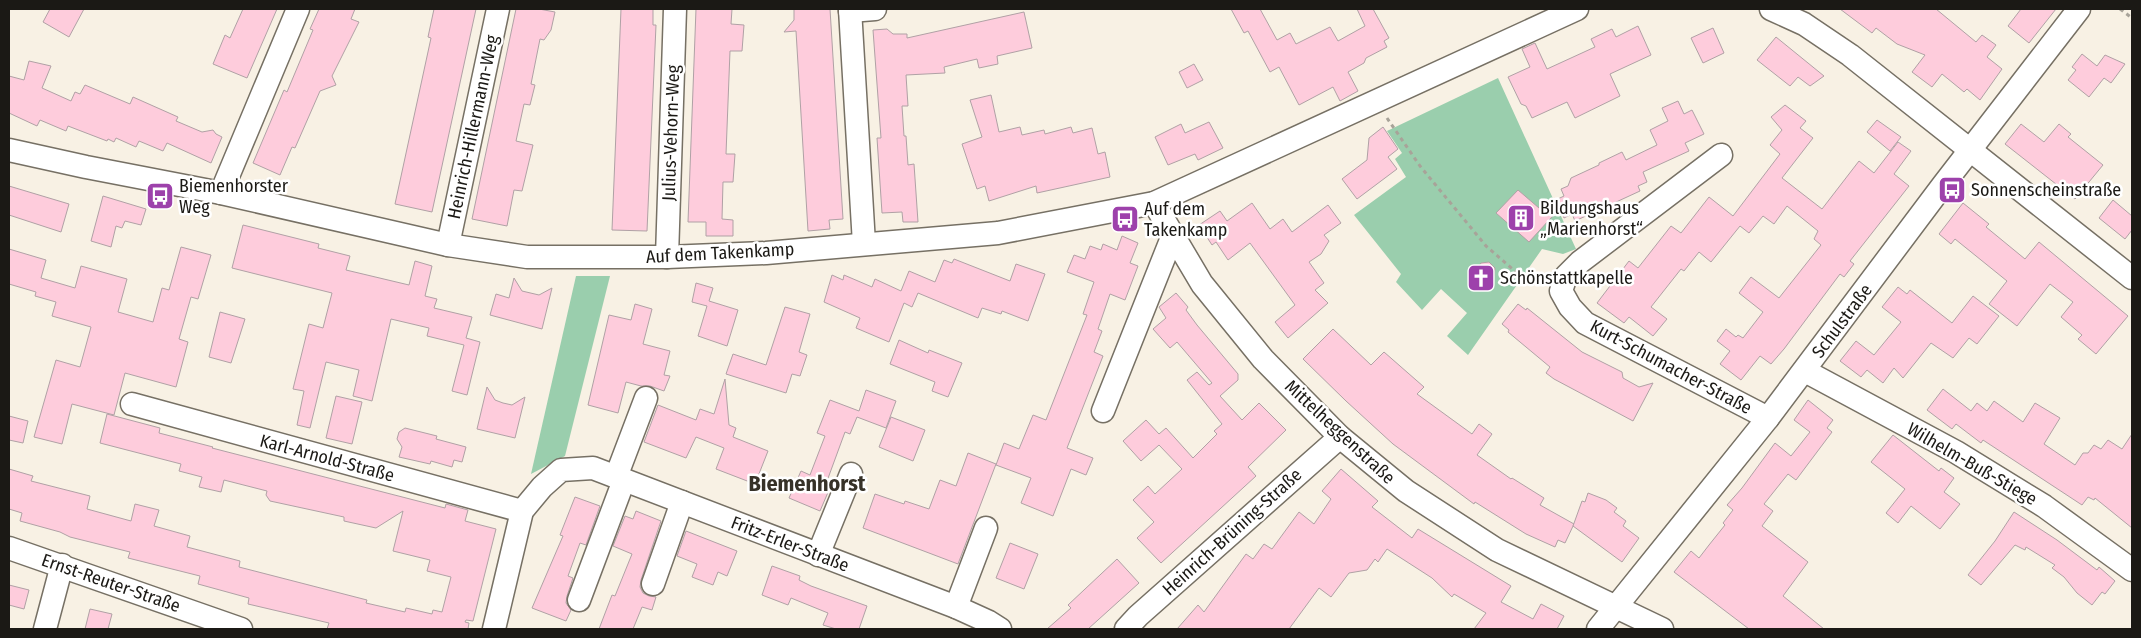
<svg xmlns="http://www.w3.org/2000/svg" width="2141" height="638" font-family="'Fira Sans Condensed',sans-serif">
<rect width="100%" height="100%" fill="#f8f1e4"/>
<g fill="#9acead">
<polygon points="1498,78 1576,249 1563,254 1542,249 1468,355 1447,336 1467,313 1441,289 1422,310 1396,282 1401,274 1354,215 1406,177 1395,159 1402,153 1387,131"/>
<polygon points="576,276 610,276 565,456 531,474"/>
</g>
<g fill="#feccdc" stroke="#b0a1a5">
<polygon points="50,9 84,9 69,37 43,22"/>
<polygon points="243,9 277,9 247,78 213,64 225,35 230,38"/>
<polygon points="319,9 355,9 351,19 359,22 332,76 336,85 320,91 295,148 292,147 280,175 253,163 284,90 287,92 313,30 310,29"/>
<polygon points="434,9 476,9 432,212 395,204 431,38 428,37"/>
<polygon points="516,9 539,9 555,12 551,30 544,40 540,39 531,84 535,85 530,105 524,104 516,141 533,145 522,191 514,190 507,226 472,219"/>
<polygon points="621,9 653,9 653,25 656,25 647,231 612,230"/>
<polygon points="696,9 732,9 731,24 744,25 742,51 730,51 726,154 735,154 733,182 723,182 722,219 733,220 733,236 706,236 706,222 688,222"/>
<polygon points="794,9 830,9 843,219 829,220 830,229 808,231 796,31 784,32 794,20"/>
<polygon points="1231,9 1260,9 1277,40 1290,33 1296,44 1330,27 1338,41 1365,26 1357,9 1373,9 1389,38 1384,41 1387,47 1366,58 1364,63 1348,72 1358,91 1340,101 1333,87 1299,105 1279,67 1270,72 1248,31 1244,33"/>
<polygon points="1840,9 1936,9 1976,42 1982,35 1996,45 1987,57 2002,69 1980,100 1967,89 1964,92 1942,74 1932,87 1912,72 1925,55 1897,44 1876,28 1872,33"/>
<polygon points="2021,9 2056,9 2029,43 2008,26"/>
<polygon points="1024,12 1032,48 997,56 998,64 979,68 977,59 944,67 945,73 906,75 908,106 902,106 904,136 906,136 908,165 914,164 918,222 903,222 902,212 882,213 877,138 881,138 873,30 887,29 893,34 907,34 907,38"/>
<polygon points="1638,26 1651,55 1610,74 1620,96 1575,118 1567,102 1532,118 1526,106 1521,104 1508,77 1530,67 1522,49 1535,43 1547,69 1595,47 1591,39 1612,29 1616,37"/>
<polygon points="1713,28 1724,53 1703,63 1691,38"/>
<polygon points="1776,37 1824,76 1810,86 1798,77 1790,86 1757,60"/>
<polygon points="2082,54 2097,66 2105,55 2125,64 2111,83 2104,78 2089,97 2068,80 2076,70 2072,67"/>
<polygon points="29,61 51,66 42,88 71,101 75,92 80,94 85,85 130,104 133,97 178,117 176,121 202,132 213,130 216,134 222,137 211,163 167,143 163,151 139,141 136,147 116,138 114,142 108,139 107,141 68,126 66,131 40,120 37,126 9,113 9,76 24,80"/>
<polygon points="1194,64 1203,80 1187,88 1179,72"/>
<polygon points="991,95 999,132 1020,127 1022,135 1044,130 1045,134 1071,127 1073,133 1092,128 1098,154 1105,152 1110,177 1037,193 1036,186 989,201 985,186 977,189 962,144 982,137 970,100"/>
<polygon points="1678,101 1684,114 1692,110 1704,134 1685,143 1689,151 1643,172 1647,182 1638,186 1640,191 1575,221 1572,214 1564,218 1560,208 1529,242 1496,213 1518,190 1539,208 1564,196 1561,189 1568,186 1571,178 1599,165 1599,163 1622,152 1626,160 1657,145 1650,130 1668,121 1662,108"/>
<polygon points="1785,105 1806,121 1800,128 1813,138 1782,178 1822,209 1859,161 1874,173 1898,142 1911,151 1894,174 1909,186 1850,261 1854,264 1844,277 1840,274 1784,349 1771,364 1760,356 1741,380 1720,364 1730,351 1717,341 1726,329 1736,337 1738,335 1743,338 1763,312 1739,293 1751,277 1779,298 1821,245 1814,239 1818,231 1787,206 1774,224 1763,216 1749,233 1740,226 1711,262 1699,252 1684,271 1681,269 1651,307 1667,319 1653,336 1629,317 1624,323 1597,303 1629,261 1638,268 1671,226 1681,233 1709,197 1733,216 1780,154 1770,145 1782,130 1771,117"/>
<polygon points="1877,120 1901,137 1890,151 1867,132"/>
<polygon points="1209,122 1223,148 1198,160 1195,154 1168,165 1155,137 1181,124 1185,133"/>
<polygon points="2021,124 2044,142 2059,124 2071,134 2068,137 2103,165 2075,199 2005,144"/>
<polygon points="1383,127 1398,149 1388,157 1397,169 1357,199 1342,179 1367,160 1369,138"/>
<polygon points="9,186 69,204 61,232 9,215"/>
<polygon points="103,196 146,209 141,225 125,221 122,228 116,226 111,247 91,241"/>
<polygon points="2113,200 2132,216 2132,230 2125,239 2099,218"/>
<polygon points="1252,203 1270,229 1283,219 1292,232 1328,205 1341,223 1324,235 1329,241 1321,254 1309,262 1324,283 1315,290 1328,303 1288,338 1275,322 1295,305 1250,243 1228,260 1216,242 1212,245 1199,225 1220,211 1227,221"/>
<polygon points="1963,203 1989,224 1986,227 2025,259 2039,242 2128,316 2096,354 2078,339 2082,335 2061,317 2073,302 2050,284 2017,326 1989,304 2007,281 1955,239 1951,244 1939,234"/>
<polygon points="243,225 319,244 318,248 350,256 346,270 409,285 415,261 432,266 425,296 437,299 434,308 472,317 466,338 480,342 467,395 452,391 464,345 427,336 429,328 391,319 372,401 353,396 359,370 326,362 310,428 297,425 304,391 293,389 309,324 323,328 332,293 232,268"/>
<polygon points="1122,236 1138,243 1130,263 1138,266 1125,300 1110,294 1098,329 1102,331 1094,352 1103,356 1067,448 1093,458 1086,475 1071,469 1053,516 1021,503 1031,478 996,465 1004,443 1019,449 1033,415 1046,420 1087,315 1083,314 1094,282 1067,272 1074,255 1085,259 1090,246 1101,250 1103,244 1117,250"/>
<polygon points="181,247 211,255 198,299 191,297 179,339 188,342 176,387 125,373 114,415 72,404 62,444 34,437 56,360 80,367 91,327 52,316 56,302 35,296 36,292 9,284 9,249 46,260 41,278 75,288 81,266 127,279 118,312 153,322 162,288 169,290"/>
<polygon points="954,259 1010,281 1016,264 1045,274 1028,321 1002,311 1001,314 982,308 978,318 918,293 912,307 904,303 889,342 856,328 860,318 824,302 832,275 843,280 844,275 872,287 875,279 901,291 909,271 935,282 944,260 952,263"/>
<polygon points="1489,262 1495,268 1494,276 1482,291 1468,279 1481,263"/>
<polygon points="514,278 522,291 539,295 552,288 542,329 490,315 496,294 509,298"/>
<polygon points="696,283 713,288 709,301 738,310 727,346 698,336 707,306 692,302"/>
<polygon points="1898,287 1907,294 1910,290 1952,323 1973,296 1999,316 1977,344 1969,338 1953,358 1931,343 1903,378 1894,368 1883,383 1867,370 1861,377 1840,361 1856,341 1874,355 1901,322 1882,307"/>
<polygon points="1176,293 1188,307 1186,310 1197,325 1238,374 1238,380 1220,396 1242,420 1259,403 1286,430 1248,467 1256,476 1161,563 1137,538 1154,522 1133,500 1148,486 1155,494 1182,469 1159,445 1141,461 1123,441 1146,420 1159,434 1166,428 1193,458 1217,434 1214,431 1222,424 1187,380 1197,372 1209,385 1212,383 1177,342 1170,348 1153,329 1166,318 1159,307"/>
<polygon points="635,304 652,309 643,344 670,351 664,375 670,376 664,391 650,386 641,386 626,382 618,413 588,405 609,315 631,320"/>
<polygon points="1518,304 1526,310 1527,308 1582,352 1622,372 1623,378 1639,387 1653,383 1633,421 1554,379 1546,373 1550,367 1508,332 1509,330 1502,324"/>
<polygon points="785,307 810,314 799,352 807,355 800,376 792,374 786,393 726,374 733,354 766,365"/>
<polygon points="220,312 245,319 231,363 209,357"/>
<polygon points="1333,329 1371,365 1384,352 1424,387 1417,394 1472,434 1479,424 1492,434 1477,455 1511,479 1512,478 1544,498 1540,505 1574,524 1565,543 1558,540 1555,547 1526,534 1475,502 1474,504 1393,444 1346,401 1303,359"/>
<polygon points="899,340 928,353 929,350 962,363 948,397 932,391 935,382 890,364"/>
<polygon points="725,379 729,425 736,428 733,437 768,451 755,484 716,469 724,448 696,437 686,458 644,442 658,405 696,420 700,409 714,414"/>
<polygon points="487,387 495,400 503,403 512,405 525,397 515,438 477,429"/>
<polygon points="1943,389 1971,411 1977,403 1987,411 1994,401 2023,422 2035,403 2060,418 2044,444 2075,465 2083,453 2088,453 2094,445 2101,449 2108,440 2122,449 2132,434 2132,528 2095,498 2094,500 2088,497 2082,505 1983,440 1981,443 1956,424 1952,429 1927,410"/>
<polygon points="866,390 896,401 886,428 857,417 850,434 845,432 827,481 832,483 820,511 789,498 801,471 810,475 825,436 817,433 830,400 859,411"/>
<polygon points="336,396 362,402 352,444 326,438"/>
<polygon points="1808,400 1833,420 1827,428 1832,432 1796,480 1788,474 1764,504 1773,511 1762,526 1808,562 1783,596 1824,629 1749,629 1674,572 1691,551 1699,558 1709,545 1725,525 1723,523 1733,510 1727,505 1742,488 1775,443 1791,456 1810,432 1794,420"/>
<polygon points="107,414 160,428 159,433 213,447 212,448 445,508 446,504 468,510 465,521 496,529 473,621 466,620 465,622 469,623 468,629 327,629 329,623 248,604 249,598 198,584 200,576 128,558 130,552 70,537 60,532 20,521 22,513 9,509 9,469 33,476 31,481 90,496 87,509 131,521 135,504 159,510 154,526 190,536 187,547 240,561 239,567 367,600 366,603 405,612 406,608 432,614 433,610 442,612 451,577 427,571 430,560 393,551 403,511 376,528 344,521 344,517 270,501 266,495 267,491 224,480 221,492 199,487 202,477 179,471 181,464 100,443"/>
<polygon points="9,416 28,421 23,443 9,440"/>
<polygon points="891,417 925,430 913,461 879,447"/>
<polygon points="405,428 437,436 436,439 466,447 462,462 454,460 452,467 431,461 430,464 399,457 402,447 397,439 399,432"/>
<polygon points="1893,435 1939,471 1941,468 1954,478 1944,492 1960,504 1940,529 1911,506 1898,523 1886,513 1905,489 1871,462"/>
<polygon points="968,453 996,464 958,564 863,528 875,494 904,504 905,501 929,509 940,480 956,486"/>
<polygon points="1341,469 1378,501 1372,507 1412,538 1418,529 1511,586 1501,602 1533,619 1541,604 1564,616 1557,629 1474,629 1486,613 1454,594 1452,597 1432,578 1387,549 1378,562 1375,559 1367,570 1349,573 1331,597 1319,588 1289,629 1177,629 1198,605 1204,612 1246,554 1253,559 1264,544 1272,549 1299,512 1314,524 1331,499 1322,491"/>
<polygon points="1588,493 1606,500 1617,508 1614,512 1626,521 1623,526 1639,538 1622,562 1573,526 1582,501 1585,502"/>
<polygon points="575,497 600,506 586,545 580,543 568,576 573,578 567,596 566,603 571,610 566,621 532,608 563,536 560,535"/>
<polygon points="636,511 661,521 641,580 640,587 643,593 649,596 656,597 652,610 642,607 633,629 599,629 612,595 615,596 632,554 613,546 625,516 633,519"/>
<polygon points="2014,512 2057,540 2097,570 2099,567 2115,581 2105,594 2102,592 2092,605 2077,593 2064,577 2052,568 2055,565 2026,547 2025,550 2015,545 1981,585 1968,575 1995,541"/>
<polygon points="686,531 737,551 727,576 718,572 713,585 692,577 697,564 677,556"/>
<polygon points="1010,543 1038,554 1024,589 996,578"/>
<polygon points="1117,559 1139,583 1088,629 1047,629 1071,608 1068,605"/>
<polygon points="772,566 800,576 799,580 811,586 867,606 859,629 836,629 823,625 828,613 791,598 788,605 762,595"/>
<polygon points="9,585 29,590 24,609 9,605"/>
<polygon points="90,609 112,614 108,629 85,629"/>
</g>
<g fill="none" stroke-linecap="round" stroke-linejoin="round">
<g stroke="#767064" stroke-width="25">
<g id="street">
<polyline points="850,9 864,244"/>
<polyline points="1771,9 1804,24 1850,55 2132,278"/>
<polyline points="850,11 875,9"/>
<polyline points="9,150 86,167 221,193 448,245 527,257 667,257 766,253 998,233 1154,203 1577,9"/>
<polyline points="1721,155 1580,262 1566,276 1561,291 1570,307 1585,323 1768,418"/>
<polyline points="221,193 298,9"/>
<polyline points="1154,203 1202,284 1263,359 1340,437 1406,491 1497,550 1662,629"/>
<polyline points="448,245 498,9"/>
<polyline points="667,257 675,9"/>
<polyline points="1805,371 1956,452 2044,506 2132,570"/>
<polyline points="132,404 522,511"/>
<polyline points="1103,411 1173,235"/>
<polyline points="616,477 646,398"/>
<polyline points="9,548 241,629"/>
<polyline points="818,555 851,474"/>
<polyline points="653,584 682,502"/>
<polyline points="579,600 624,480"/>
<polyline points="956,607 986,528"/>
<polyline points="45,629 62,565"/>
<polyline points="494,629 522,511 542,487 561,470 593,468 956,607 989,622 1000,629"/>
<polyline points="1126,629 1138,616 1340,437"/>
<polyline points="1598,629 1768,418 1943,185 2079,9"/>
</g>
</g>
<g stroke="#a8a399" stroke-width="3" stroke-dasharray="4 4" stroke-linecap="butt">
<polyline points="2120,9 2132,18"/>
<polyline points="1387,118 1420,166 1486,246 1524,279 1542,285"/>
</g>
<use href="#street" stroke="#fff" stroke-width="22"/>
</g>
<defs>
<g id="bus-square" transform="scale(1.4375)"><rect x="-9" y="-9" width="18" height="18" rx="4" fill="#9d41ab" stroke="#fff"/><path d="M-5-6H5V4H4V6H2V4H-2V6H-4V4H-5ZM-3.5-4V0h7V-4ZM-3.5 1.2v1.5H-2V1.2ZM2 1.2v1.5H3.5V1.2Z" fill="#fff"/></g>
<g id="building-square" transform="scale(1.4375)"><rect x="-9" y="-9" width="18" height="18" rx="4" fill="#9d41ab" stroke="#fff"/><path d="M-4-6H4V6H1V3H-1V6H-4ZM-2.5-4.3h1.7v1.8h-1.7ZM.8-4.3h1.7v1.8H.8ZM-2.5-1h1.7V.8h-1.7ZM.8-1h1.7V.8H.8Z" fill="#fff"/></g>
<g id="church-square" transform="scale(1.4375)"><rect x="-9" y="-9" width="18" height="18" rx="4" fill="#9d41ab" stroke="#fff"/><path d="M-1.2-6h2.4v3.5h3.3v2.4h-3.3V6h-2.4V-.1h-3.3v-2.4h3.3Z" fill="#fff"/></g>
</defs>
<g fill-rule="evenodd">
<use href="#bus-square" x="1952" y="190"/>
<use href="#bus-square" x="160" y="196"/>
<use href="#building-square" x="1521" y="218"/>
<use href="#bus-square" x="1125" y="219"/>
<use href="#church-square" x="1481" y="278"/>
</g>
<g text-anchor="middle" stroke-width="5" stroke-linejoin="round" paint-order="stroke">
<g font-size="18" fill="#1b1915" stroke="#fff">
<text transform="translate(473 127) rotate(-78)" y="6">Heinrich-Hillermann-Weg</text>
<text transform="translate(671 133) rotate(-88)" y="6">Julius-Vehorn-Weg</text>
<text transform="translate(720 253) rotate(-3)" y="6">Auf dem Takenkamp</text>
<text transform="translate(1842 321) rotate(-53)" y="6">Schulstraße</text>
<text transform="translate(1671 367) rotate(28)" y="6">Kurt-Schumacher-Straße</text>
<text transform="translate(1340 432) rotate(43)" y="6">Mittelheggenstraße</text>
<text transform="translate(327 458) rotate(15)" y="6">Karl-Arnold-Straße</text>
<text transform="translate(1972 464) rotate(30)" y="6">Wilhelm-Buß-Stiege</text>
<text transform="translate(1232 532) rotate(-42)" y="6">Heinrich-Brüning-Straße</text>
<text transform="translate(790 544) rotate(21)" y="6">Fritz-Erler-Straße</text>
<text transform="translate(111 583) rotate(19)" y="6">Ernst-Reuter-Straße</text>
</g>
<g font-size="18" fill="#1b1915" stroke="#fff" text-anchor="start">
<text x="179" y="192">Biemenhorster<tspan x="179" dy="21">Weg</tspan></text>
<text x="1971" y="196">Sonnenscheinstraße</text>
<text x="1540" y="214">Bildungshaus<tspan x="1540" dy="21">„Marienhorst“</tspan></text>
<text x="1144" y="215">Auf dem<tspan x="1144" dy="21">Takenkamp</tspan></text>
<text x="1500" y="284">Schönstattkapelle</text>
</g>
<g font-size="22" font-weight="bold" fill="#363127" stroke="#fff">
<text x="807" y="491">Biemenhorst</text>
</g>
</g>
<rect width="2141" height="638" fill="none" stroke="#1b1915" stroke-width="20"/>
</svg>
